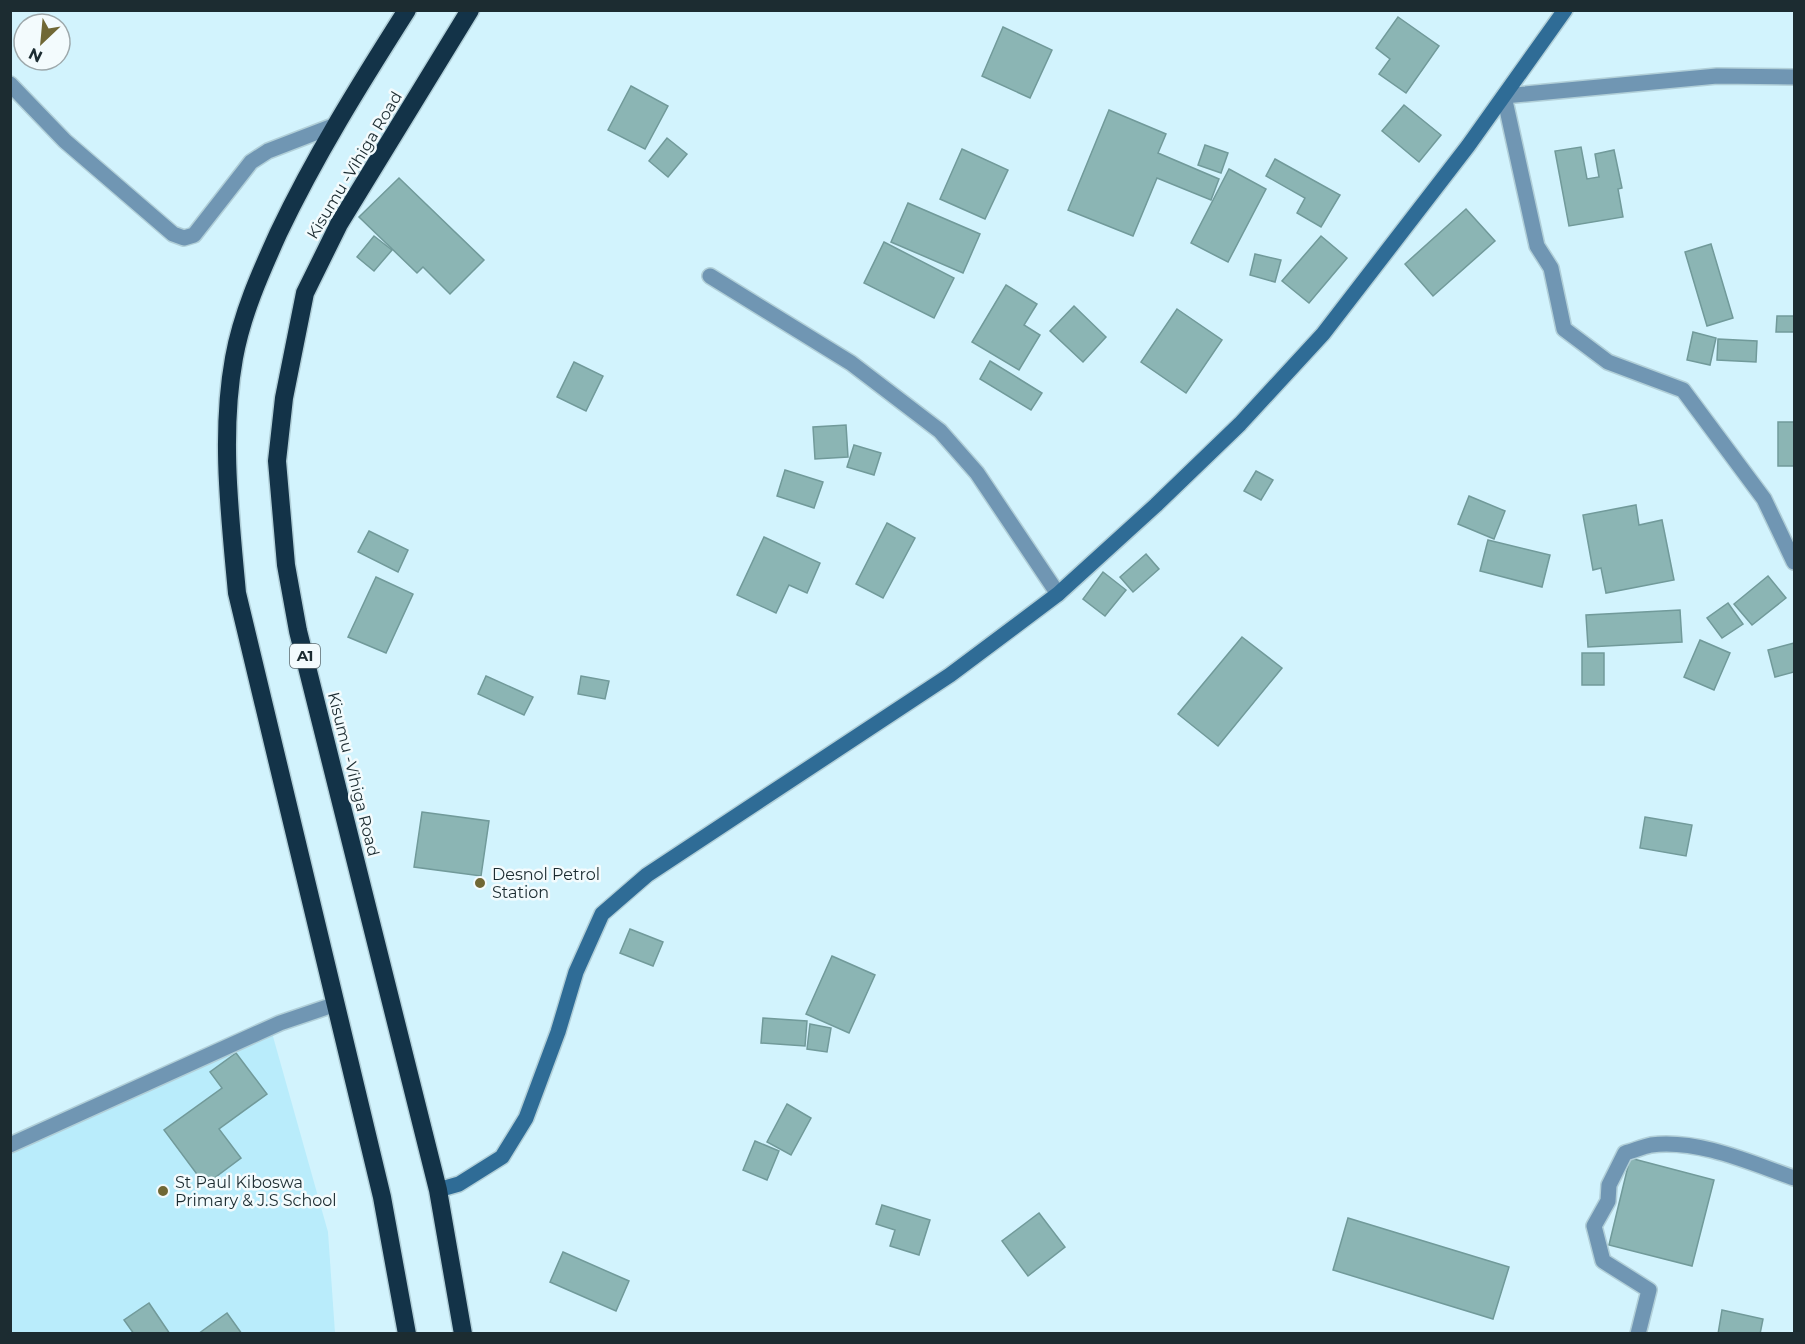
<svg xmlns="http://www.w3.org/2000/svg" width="1805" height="1344" font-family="Montserrat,sans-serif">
<rect width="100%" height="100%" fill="#d2f3fd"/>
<polygon fill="#b9ecfb" points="272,1033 328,1232 335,1333 11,1333 10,1151"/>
<g fill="#8bb5b4" stroke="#719a9a" stroke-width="1.5">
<polygon points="1398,17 1439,46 1406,93 1379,74 1390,59 1376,48"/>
<polygon points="1003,27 1052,50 1030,98 982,76"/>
<polygon points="631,86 668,106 645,149 608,130"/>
<polygon points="1404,105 1441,135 1419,162 1382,131"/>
<polygon points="1109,110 1166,134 1158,153 1219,179 1211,200 1157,178 1133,236 1068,210"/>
<polygon points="667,138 687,154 668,177 649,161"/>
<polygon points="1205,145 1228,153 1221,173 1198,165"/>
<polygon points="1581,147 1587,179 1599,177 1595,154 1614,150 1622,188 1618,189 1623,217 1569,226 1555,151"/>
<polygon points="962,149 1008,170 985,219 940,199"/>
<polygon points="1275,159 1340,195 1321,227 1297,213 1305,198 1266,176"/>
<polygon points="1229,169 1266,189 1228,262 1191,243"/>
<polygon points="399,178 484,260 450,294 423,267 417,273 359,217"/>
<polygon points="908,203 980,234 963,273 891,242"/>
<polygon points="1466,209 1495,241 1433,296 1405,264"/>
<polygon points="374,236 392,250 374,271 357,257"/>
<polygon points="1321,236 1347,258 1309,303 1282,281"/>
<polygon points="884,242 954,278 934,318 864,283"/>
<polygon points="1711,244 1733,318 1707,326 1685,252"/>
<polygon points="1255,254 1281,260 1275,282 1250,275"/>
<polygon points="1006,285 1037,304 1024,325 1040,335 1019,370 972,342"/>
<polygon points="1074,306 1106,337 1083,362 1050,331"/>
<polygon points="1177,309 1222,340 1186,393 1141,362"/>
<polygon points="1777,316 1794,316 1794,332 1776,332"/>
<polygon points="1693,332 1716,338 1710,365 1687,360"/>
<polygon points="1718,339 1757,341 1756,362 1717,360"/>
<polygon points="990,361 1042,393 1031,410 980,379"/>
<polygon points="574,362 603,376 586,411 557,397"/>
<rect x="1778" y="422" width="16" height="44"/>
<polygon points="846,425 848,457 815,459 813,427"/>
<polygon points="854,445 881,453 874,475 847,467"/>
<polygon points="785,470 823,482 814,508 777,496"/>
<polygon points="1256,471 1273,480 1261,500 1244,491"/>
<polygon points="1469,496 1505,511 1494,539 1458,524"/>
<polygon points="1636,505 1639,525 1662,520 1674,580 1606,593 1601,568 1593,570 1583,515"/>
<polygon points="887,523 915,538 883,598 856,584"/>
<polygon points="369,531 408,550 398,572 358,552"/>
<polygon points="764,537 820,563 807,593 789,585 776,613 737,595"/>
<polygon points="1488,540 1550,555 1542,587 1480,571"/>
<polygon points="1146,554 1159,569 1133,592 1120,577"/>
<polygon points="1103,572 1126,590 1105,616 1083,599"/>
<polygon points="1768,576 1786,598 1752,625 1734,604"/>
<polygon points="376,577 413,594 386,653 348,637"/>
<polygon points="1728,603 1743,624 1722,638 1707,618"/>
<polygon points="1680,610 1682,642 1588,647 1586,615"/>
<polygon points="1242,637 1282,668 1218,746 1178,714"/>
<polygon points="1700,640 1730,653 1714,690 1684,677"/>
<polygon points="1794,643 1794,672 1775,677 1768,650"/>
<rect x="1582" y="653" width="22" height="32"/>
<polygon points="486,676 533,697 524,715 478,694"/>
<polygon points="581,676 609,681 605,699 578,694"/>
<polygon points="422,812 489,821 481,876 414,867"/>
<polygon points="1645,817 1692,825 1686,856 1640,848"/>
<polygon points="630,929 663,942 653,966 620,953"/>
<polygon points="832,956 875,975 849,1033 806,1014"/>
<polygon points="763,1018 807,1021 805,1046 761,1043"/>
<polygon points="810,1024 831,1028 827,1052 807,1049"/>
<polygon points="236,1053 267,1094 219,1129 241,1158 205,1185 164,1130 222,1088 210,1072"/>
<polygon points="787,1104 811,1118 791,1155 767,1142"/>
<polygon points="755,1141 779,1151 767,1180 743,1170"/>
<polygon points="1630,1158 1714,1180 1692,1266 1609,1245"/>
<polygon points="882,1205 930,1220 919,1255 890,1246 895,1230 876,1224"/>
<polygon points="1039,1213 1065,1247 1028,1276 1002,1241"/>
<polygon points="1348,1218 1509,1267 1493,1319 1333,1270"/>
<polygon points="563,1252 629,1281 616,1311 550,1282"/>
<polygon points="149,1303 170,1334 134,1334 124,1320"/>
<polygon points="1722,1310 1763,1319 1760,1334 1718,1334"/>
<polygon points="227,1313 242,1334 198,1334"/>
</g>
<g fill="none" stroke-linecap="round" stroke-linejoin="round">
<g stroke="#b1cfd8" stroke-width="18">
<g id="street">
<polyline points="1794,77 1717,76 1504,96 1537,246 1551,268 1564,329 1608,362 1683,390 1764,499 1794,562"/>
<polyline points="10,84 65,141 173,234 184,238 194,235 251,162 268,151 333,126"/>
<polyline points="710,276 851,363 940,431 977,473 1058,594"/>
<polyline points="10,1145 280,1023 336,1004"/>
<path d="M 1638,1334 L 1649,1290 L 1603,1261 L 1594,1226 L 1608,1201 L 1609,1185 L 1625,1153 C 1633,1151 1642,1147 1651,1145 C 1699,1139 1751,1163 1794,1178"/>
</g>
</g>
<g stroke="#b1cfd8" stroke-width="18">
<polyline id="secondary" points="438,1190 459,1184 502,1157 526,1118 558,1032 576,972 602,914 647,875 950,675 1058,594 1156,505 1240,424 1323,334 1468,146 1565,10"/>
</g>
<g stroke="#b1cfd8" stroke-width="21">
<g id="highway">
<path d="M 407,10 C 360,84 315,156 278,234 C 260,274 242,314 234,358 C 220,435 230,516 237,593 L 382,1197 L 407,1334"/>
<polyline points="463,1334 438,1190 298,631 286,565 277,461 284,398 305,293 339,224 470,10"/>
</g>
</g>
<use href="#street" stroke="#7096b3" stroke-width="15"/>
<use href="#secondary" stroke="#2f6c96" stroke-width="15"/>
<use href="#highway" stroke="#133348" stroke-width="18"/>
</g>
<g fill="#706835" stroke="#f3fbfd" stroke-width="2">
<circle cx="480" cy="883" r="6"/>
<circle cx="163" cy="1191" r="6"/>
</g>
<g text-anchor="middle" stroke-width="5" stroke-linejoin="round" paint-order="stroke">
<rect fill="#f3fbfd" stroke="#5c6a6e" stroke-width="1.5" x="290" y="644" width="30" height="24" rx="4.5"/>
<g font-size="15" font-weight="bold" fill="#1c2c31">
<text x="305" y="661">A1</text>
</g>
<g font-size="16" fill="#1c2c31" stroke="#f3fbfd">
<text transform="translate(354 165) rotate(-59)" y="6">Kisumu -Vihiga Road</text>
<text transform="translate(354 774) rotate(76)" y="6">Kisumu -Vihiga Road</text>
</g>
<g font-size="16" fill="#1c2c31" stroke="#f3fbfd" text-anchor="start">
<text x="492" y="880">Desnol Petrol<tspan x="492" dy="18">Station</tspan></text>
<text x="175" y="1188">St Paul Kiboswa<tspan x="175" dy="18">Primary &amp; J.S School</tspan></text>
</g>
</g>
<rect width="1805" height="1344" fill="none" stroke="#1c2c31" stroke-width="24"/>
<g transform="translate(42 42) rotate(206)"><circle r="28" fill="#f3fbfd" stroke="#9da8ab" stroke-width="1.5"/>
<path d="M0-4.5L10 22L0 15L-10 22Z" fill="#706835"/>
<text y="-9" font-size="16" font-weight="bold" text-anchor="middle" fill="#1c2c31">N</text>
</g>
</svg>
